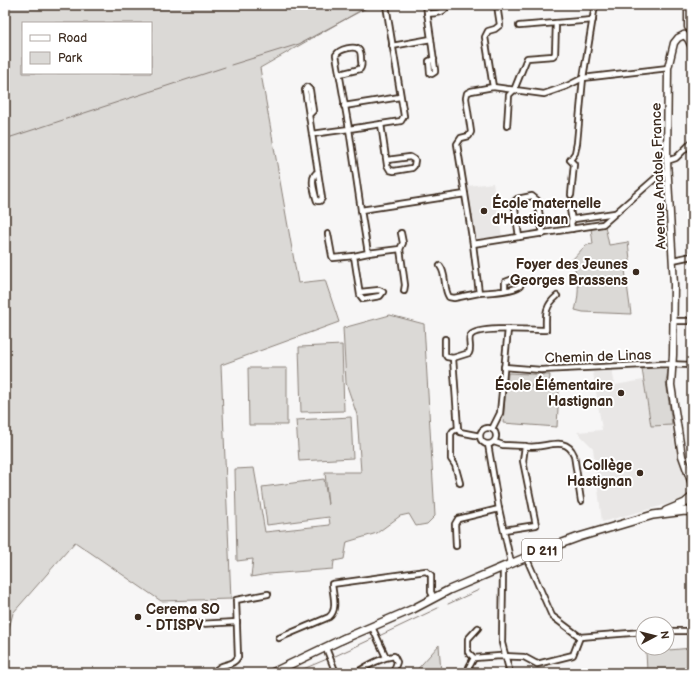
<svg xmlns="http://www.w3.org/2000/svg" width="697" height="678" font-family="'Balsamiq Sans',sans-serif">
<rect width="100%" height="100%" fill="#f7f6f6"/>
<filter id="ink" filterUnits="userSpaceOnUse"><feTurbulence type="fractalNoise" baseFrequency=".025" numOctaves="2"/><feDisplacementMap in="SourceGraphic" scale="8" xChannelSelector="R" yChannelSelector="G"/><feConvolveMatrix kernelMatrix="1 2 1 2 8 2 1 2 1" color-interpolation-filters="sRGB"/></filter>
<g filter="url(#ink)">
<g fill="#e9e7e6">
<polygon points="493,183 502,237 498,238 498,236 483,238 483,240 479,241 474,237 467,186"/>
<polygon points="612,370 615,385 643,380 651,426 672,425 676,451 679,454 689,489 686,497 668,504 602,522 593,448 577,432 602,430 593,372"/>
</g>
<g fill="#dbd9d6" stroke="#8b827a" fill-rule="evenodd">
<path d="M 5,5 L 370,5 L 260,68 L 298,283 L 325,280 L 339,322 L 221,365 L 231,599 L 161,601 L 75,542 L 13,613 L 5,644 ZM 23,23 L 151,23 L 151,73 L 23,73 Z"/>
<path d="M 605,226 L 609,245 L 628,242 L 631,268 L 625,270 L 631,314 L 583,312 L 575,310 C 579,297 581,272 570,262 L 586,245 L 593,244 L 591,228 Z"/>
<polygon points="390,315 424,324 435,516 427,524 416,526 409,514 400,516 377,533 347,542 344,559 334,561 333,569 268,574 251,577 253,559 237,561 235,469 254,468 265,532 330,525 329,517 267,525 262,487 324,479 328,505 325,472 361,472 357,415 346,383 343,328"/>
<polygon points="342,345 344,411 301,412 299,347"/>
<polygon points="665,367 668,371 666,381 672,425 651,426 642,369"/>
<polygon points="248,368 287,368 287,425 249,425"/>
<polygon points="508,373 550,375 549,386 507,384"/>
<polygon points="506,385 559,389 557,427 503,423"/>
<polygon points="351,417 353,458 299,461 296,420"/>
<polygon points="439,645 441,673 414,673"/>
<polygon points="692,648 692,668 647,671 646,652"/>
<polygon points="62,668 82,669 82,673 62,673"/>
</g>
<g fill="none" stroke-linecap="round" stroke-linejoin="round">
<g stroke="#847972" stroke-width="1">
<polyline points="231,65 299,44 372,5"/>
<polyline points="5,139 225,67"/>
<polyline points="448,604 479,590"/>
<polyline points="379,636 438,608"/>
<polyline points="333,657 374,638"/>
<polyline points="294,673 327,659"/>
</g>
<g stroke="#3b2a1e" stroke-width="8">
<g id="street">
<polyline points="386,5 404,116 401,121 349,129 361,210 465,194 473,244 603,224 658,176 668,171"/>
<path d="M 427,14 C 435,13 445,14 447,5"/>
<polyline points="519,26 556,23"/>
<polyline points="431,39 435,70 435,72 432,74 430,73 429,61 434,59"/>
<polyline points="392,46 431,39 426,5"/>
<polyline points="493,87 544,94 567,86 583,78 668,68"/>
<polyline points="344,106 400,97"/>
<polyline points="309,115 305,90 307,87 310,90 313,111 309,115 312,134"/>
<polyline points="381,124 387,165 390,170 394,171 412,168 414,166 415,160 410,157 387,160"/>
<polyline points="507,126 509,95 514,90 527,58 553,56 555,54 556,23 593,20"/>
<polyline points="667,161 676,158 692,142"/>
<path d="M 318,172 L 312,134 L 349,129 L 336,55 C 339,49 355,45 359,50 C 361,52 361,57 361,60 C 362,64 362,66 360,69 L 340,74"/>
<path d="M 318,172 L 322,198 L 320,201 L 317,201 L 316,198 C 314,190 309,176 318,172 Z"/>
<polyline points="465,194 457,144 461,138 469,136 471,132 466,98 467,93 471,91 493,87 485,37 488,31 495,29 500,25 497,5"/>
<polyline points="571,195 574,164 570,160 575,153 577,143 583,78 595,5"/>
<polyline points="569,203 572,221"/>
<polyline points="572,229 571,222 574,219 615,213"/>
<polyline points="328,234 332,256 333,258 354,256"/>
<polyline points="519,237 514,202 517,199 532,196 537,200 543,234"/>
<polyline points="400,249 405,285 404,291"/>
<polyline points="368,253 400,249 403,243 401,233"/>
<polyline points="673,260 692,256"/>
<path d="M 440,266 C 447,275 443,288 449,297 L 454,298 L 479,293 L 473,244"/>
<polyline points="360,292 379,290 383,292 380,296 363,299 360,295 354,256 368,253 361,210"/>
<path d="M 479,293 C 490,292 511,292 520,286 L 521,283 L 519,280 C 514,279 509,280 505,282 L 505,290"/>
<polyline points="674,321 692,321"/>
<polyline points="445,339 445,354 447,357 453,358"/>
<polyline points="504,367 541,370 664,364 692,365"/>
<circle cx="488" cy="436" r="8"/>
<path d="M 458,429 L 453,358 L 469,353 C 472,347 467,339 471,335 C 478,326 534,330 546,330 C 546,315 544,307 557,296"/>
<polyline points="492,429 500,413 508,329"/>
<polyline points="494,442 503,445 525,446 523,461 536,525 504,530"/>
<polyline points="488,444 499,509 511,563"/>
<path d="M 525,446 C 542,451 565,433 574,455 L 581,501"/>
<polyline points="460,483 455,465 451,459 451,434 453,431 458,429 460,432 480,436"/>
<polyline points="456,546 455,524 458,519 499,509"/>
<polyline points="526,557 552,616 580,637 643,632"/>
<polyline points="502,567 503,571 502,643 510,673"/>
<polyline points="180,625 237,622"/>
<polyline points="372,627 386,657"/>
<polyline points="478,628 468,639 468,652 474,658 500,656 524,657 537,664 573,655 580,637"/>
<polyline points="667,631 692,631"/>
<path d="M 279,638 L 329,617 C 338,610 333,595 332,584 L 426,571 L 431,575 L 431,592 L 434,598"/>
<polyline points="326,648 336,673"/>
<path d="M 214,673 C 221,661 232,668 238,657 L 236,600 L 268,594"/>
<path d="M 356,673 C 368,665 380,658 394,656 L 397,662 L 393,673"/>
<polyline points="470,673 469,667 474,658"/>
</g>
</g>
<g stroke="#3b2a1e" stroke-width="9">
<g id="secondary">
<polyline points="688,5 688,27"/>
<polyline points="684,35 678,38 674,43 668,68 667,161 674,285 673,355 671,385 682,456 692,484"/>
<polyline points="684,35 688,39 692,47"/>
</g>
</g>
<g stroke="#3b2a1e" stroke-width="10">
<g id="primary">
<polyline points="666,511 685,503 691,498"/>
<polyline points="341,640 413,609 449,590 541,551 579,537 653,515 685,511 692,512"/>
<polyline points="272,673 345,638"/>
</g>
</g>
<use href="#street" stroke="#fff" stroke-width="4.5"/>
<use href="#secondary" stroke="#fff" stroke-width="6"/>
<use href="#primary" stroke="#fff" stroke-width="7"/>
</g>
</g>
<g fill="#3b2a1e" stroke="#fff" stroke-width="1.5">
<circle cx="484" cy="211" r="4"/>
<circle cx="636" cy="272" r="4"/>
<circle cx="621" cy="393" r="4"/>
<circle cx="640" cy="473" r="4"/>
<circle cx="138" cy="617" r="4"/>
</g>
<g text-anchor="middle" stroke-width="4" stroke-linejoin="round" paint-order="stroke">
<rect fill="#fff" stroke="#766a62" stroke-width="1" x="522" y="539" width="40" height="22" rx="3"/>
<g font-size="13" font-weight="bold" fill="#3b2a1e">
<text x="542" y="555">D 211</text>
</g>
<g font-size="14" fill="#3b2a1e" stroke="#fff">
<text transform="translate(658 176) rotate(-92)" y="5">Avenue Anatole France</text>
<text transform="translate(598 356) rotate(-2)" y="5">Chemin de Linas</text>
</g>
<g font-size="14" font-weight="bold" fill="#3b2a1e" stroke="#fff" text-anchor="end">
<text x="492" y="208" text-anchor="start">École maternelle<tspan x="492" dy="16">d'Hastignan</tspan></text>
<text x="628" y="269">Foyer des Jeunes<tspan x="628" dy="16">Georges Brassens</tspan></text>
<text x="613" y="390">École Élémentaire<tspan x="613" dy="16">Hastignan</tspan></text>
<text x="632" y="470">Collège<tspan x="632" dy="16">Hastignan</tspan></text>
<text x="146" y="614" text-anchor="start">Cerema SO<tspan x="146" dy="16">- DTISPV</tspan></text>
</g>
</g>
<rect width="697" height="678" fill="none" stroke="#fff" stroke-width="20"/>
<rect x="10" y="10" width="677" height="658" fill="none" stroke="#3b2a1e" stroke-width="1.5" filter="url(#ink)"/>
<rect x="22" y="22" width="130" height="52" fill="#ffffff" stroke="#b1aaa5"/>
<rect x="30" y="35" width="20" height="6" fill="#ffffff" stroke="#b1aaa5"/>
<text x="58" y="42" font-size="12" fill="#3b2a1e">Road</text>
<rect x="30" y="52" width="20" height="12" fill="#dbd9d6" stroke="#b1aaa5"/>
<text x="58" y="62" font-size="12" fill="#3b2a1e">Park</text>
<g transform="translate(655 636) rotate(83)"><circle r="19" fill="#ffffff" stroke="#b1aaa5"/>
<path d="M0-3L7 15L0 10L-7 15Z" fill="#3b2a1e"/>
<text y="-6" font-size="11" font-weight="bold" text-anchor="middle" fill="#3b2a1e">N</text>
</g>
</svg>
